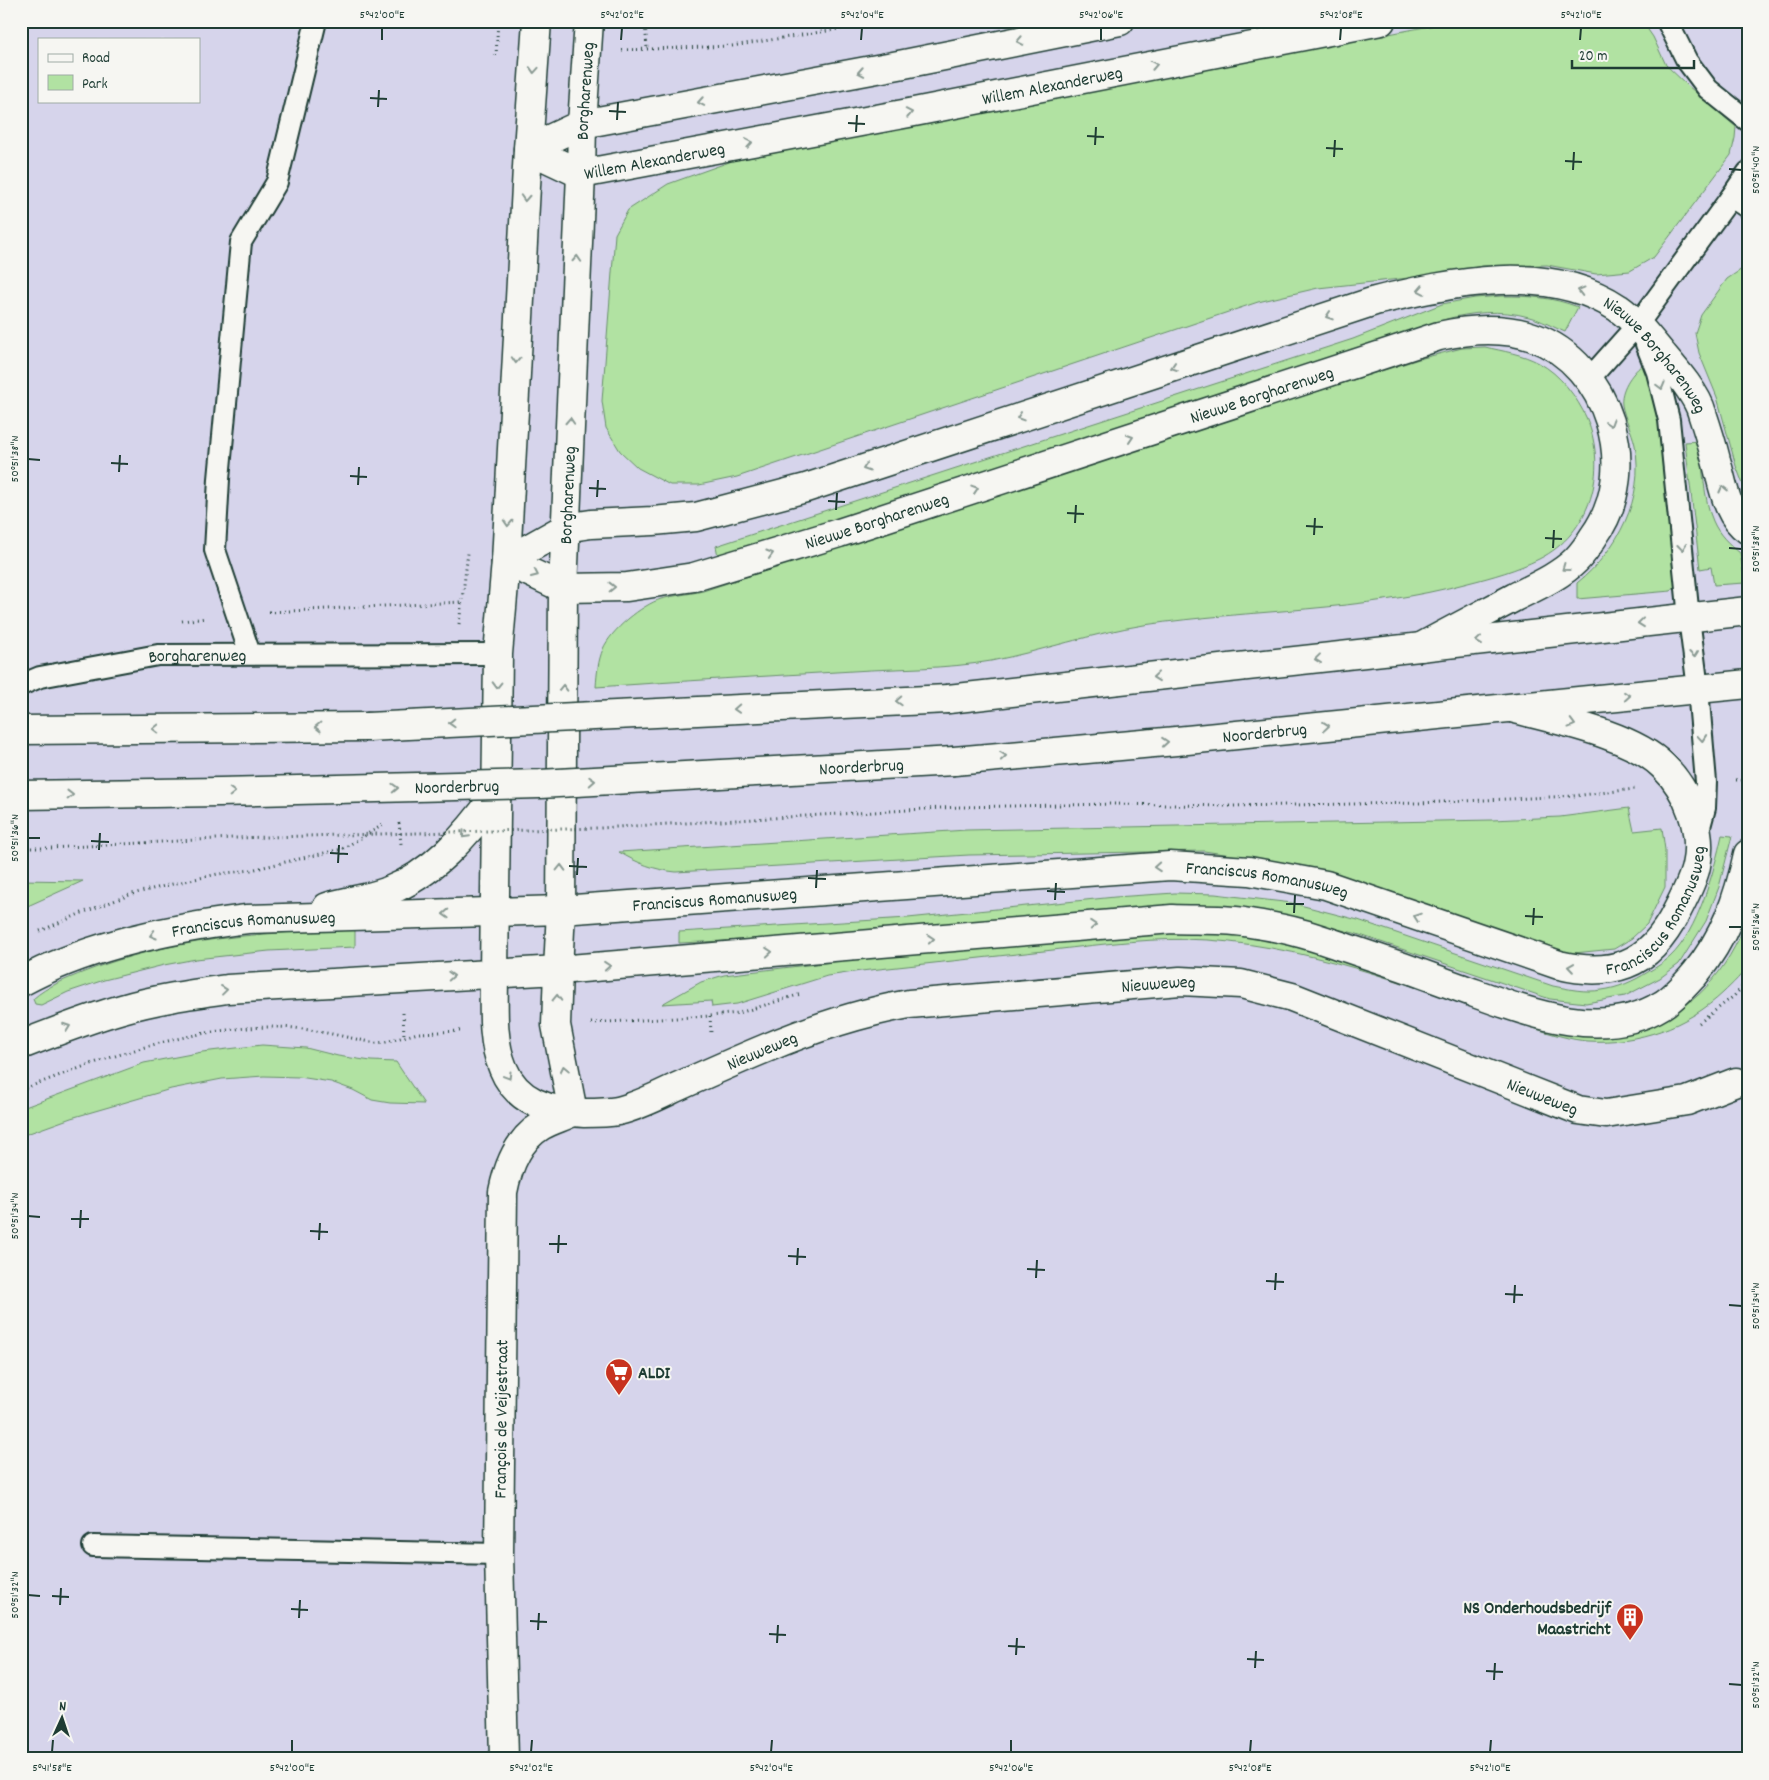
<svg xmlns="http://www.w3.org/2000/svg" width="1769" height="1780" font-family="Dekko,sans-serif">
<rect width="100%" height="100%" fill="#e3e2ee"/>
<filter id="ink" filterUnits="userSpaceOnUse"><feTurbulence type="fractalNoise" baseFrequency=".02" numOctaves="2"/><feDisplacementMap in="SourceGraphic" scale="10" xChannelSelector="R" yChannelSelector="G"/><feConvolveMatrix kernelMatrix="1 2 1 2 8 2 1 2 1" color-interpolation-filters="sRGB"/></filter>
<g filter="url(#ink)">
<path fill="#d6d4eb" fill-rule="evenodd" d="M 21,21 L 1748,21 L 1748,1759 L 21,1759 ZM 39,39 L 199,39 L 199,101 L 39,101 Z"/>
<g fill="#b1e2a2" stroke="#68906b">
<polygon points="1456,21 1642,21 1653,37 1666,65 1687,85 1736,127 1735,138 1731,155 1654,257 1630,271 1596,274 1547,265 1483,266 1427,276 1318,288 1258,302 737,477 699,485 670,485 638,468 620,451 606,428 602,401 615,234 628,210 668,184 732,161"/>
<polygon points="1745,267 1748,267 1748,497 1736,466 1717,397 1699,353 1695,333 1701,315 1727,279"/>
<path d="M 1502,296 C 1530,296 1552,297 1578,307 L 1565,332 C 1553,327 1541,320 1529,317 C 1471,301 1414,330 1360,349 L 719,561 L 716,546 L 1353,339 L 1442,304 L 1475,298 Z"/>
<path d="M 1485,347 C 1502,351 1523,354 1539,363 C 1560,374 1577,397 1587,419 C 1608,471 1591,533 1539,559 C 1517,570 1492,577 1468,583 C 1362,612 1252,609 1144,625 C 1093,633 1042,651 991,661 C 946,669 899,668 853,671 C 768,676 682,681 596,687 C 597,673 598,661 603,649 C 611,630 642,605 661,599 C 675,595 690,594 703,591 L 1139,448 L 1419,359 L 1462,348 Z"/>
<path d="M 1642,365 L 1649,366 L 1654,382 L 1675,586 L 1671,591 L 1577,599 L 1577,583 C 1618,550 1645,498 1635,445 C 1632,431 1624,417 1622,405 C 1620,390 1631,374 1642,365 Z"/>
<path d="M 1700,441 C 1702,462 1704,502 1713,521 C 1719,535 1729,544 1740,553 L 1745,583 L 1714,585 L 1711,567 L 1700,569 L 1685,442 Z"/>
<path d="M 1629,808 L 1634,831 L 1662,828 L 1665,850 L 1665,887 L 1647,924 L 1632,938 L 1614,949 L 1564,954 L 1345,881 L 1272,861 L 1204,851 L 969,855 L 676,872 C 655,870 637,863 619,852 L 967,830 L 1492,820 L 1560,817 Z"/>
<path d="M 1722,835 L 1732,836 L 1719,887 L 1706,921 L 1679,964 L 1660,978 L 1625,996 L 1586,1003 L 1550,999 L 1354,933 L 1288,917 L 1214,907 L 1176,905 L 1117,909 L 858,935 L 679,943 L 679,932 L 908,918 L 1115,897 L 1175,893 L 1215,894 L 1292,903 L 1358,920 L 1553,986 C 1569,989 1585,993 1602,990 C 1618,988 1634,981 1648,972 C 1655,968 1663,963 1670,957 C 1698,931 1714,871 1722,835 Z"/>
<polygon points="21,880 83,881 21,909"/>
<path d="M 1748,918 C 1748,931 1750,951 1748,963 C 1746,972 1730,986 1724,992 C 1687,1027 1638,1044 1588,1041 C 1571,1040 1553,1034 1536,1029 C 1429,993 1322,948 1208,940 C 1157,937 1104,944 1053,950 C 989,957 925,964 861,971 L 827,976 L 737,1004 L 712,1007 L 711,1001 L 662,1004 L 701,982 L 724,975 L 958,947 L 1110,932 L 1257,934 L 1638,1028 C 1696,1011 1726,972 1748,918 Z"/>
<path d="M 355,930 L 355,947 L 269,951 L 196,959 L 164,965 L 104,980 L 68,992 L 41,1005 L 35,1004 L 33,999 C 47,986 67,979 84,972 C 171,938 262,932 355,930 Z"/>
<polygon points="262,1045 306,1048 338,1056 371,1061 396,1062 424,1104 390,1103 372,1100 353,1090 331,1082 299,1077 264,1076 222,1079 171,1089 71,1118 21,1136 21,1108 25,1107 144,1063 202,1052"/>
</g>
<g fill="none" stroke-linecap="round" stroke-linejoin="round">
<g stroke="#1f3d34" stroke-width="24">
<g id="lane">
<polyline points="1667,21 1687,61 1708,89 1748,121"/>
<polyline points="1731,197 1748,208"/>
<polyline points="1646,344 1657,372 1669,420 1689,618 1698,689 1706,782 1705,808 1698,834"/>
<polyline points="1589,379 1638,324 1731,197 1748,172"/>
<polyline points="250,654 215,550 219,479 241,242 277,182 316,21"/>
<path id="s1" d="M 21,685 L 40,677 L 158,655 L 498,654"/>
<polyline points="93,1546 499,1554"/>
</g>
</g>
<g stroke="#1f3d34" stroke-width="31">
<g id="street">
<path id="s2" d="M 537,21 L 528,149 L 581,174 L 582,124 L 589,21"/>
<polyline points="558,970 556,1025 573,1112"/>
<path id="s3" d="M 494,974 C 494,1004 491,1040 503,1068 C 517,1103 549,1111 584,1113 C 595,1113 607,1113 618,1111 C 639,1106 658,1096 677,1087 C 706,1074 735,1061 764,1049 C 811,1029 859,1013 909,1004 L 1180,981 L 1241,984 L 1292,997 L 1578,1110 L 1606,1114 L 1687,1101 L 1736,1082"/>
<path id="s4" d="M 504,1759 L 499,1554 L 503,1192 C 508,1166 518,1140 541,1126 C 551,1120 563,1117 573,1112"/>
</g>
</g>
<g stroke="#1f3d34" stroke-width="31">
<g id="secondary">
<path id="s5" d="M 506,561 L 563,588 L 627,587 L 694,577 L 839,533 L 1439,336 C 1470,329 1502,326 1533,337 C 1609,364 1642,470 1594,536 C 1589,544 1583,553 1576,560 C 1560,576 1535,587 1515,597 C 1483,614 1452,630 1421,647"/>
<path id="s6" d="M 506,561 L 565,528 L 591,524 L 653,521 L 696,517 L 806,488 L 1375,301 C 1450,283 1548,261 1618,308 C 1635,320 1648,337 1662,354 C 1674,368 1697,394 1702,413 C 1707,428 1712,444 1716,460 C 1723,484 1726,515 1748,530"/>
<path d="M 327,907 C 346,901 367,899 386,892 C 433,874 467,835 495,796"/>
<path id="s7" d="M 558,970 L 561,910 L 563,588 L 581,174 L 914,112 L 1381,21"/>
<polyline points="494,974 498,654 506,561 528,149 582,124 904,64 1120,21"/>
<path id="s8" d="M 21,982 C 86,946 173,928 247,919 L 561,910 L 1170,866 L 1249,871 L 1326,885 L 1559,965 C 1580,970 1605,972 1626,964 C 1650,955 1666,933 1677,911 C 1684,897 1693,881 1696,866 C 1704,831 1688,790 1663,766 C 1631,734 1555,720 1512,708"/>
<path d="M 21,1045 C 54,1032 87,1019 122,1009 C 156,999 192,994 227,989 L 558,970 L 1172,919 C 1196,920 1221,919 1244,922 C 1263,925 1282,928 1300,933 C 1316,937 1331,943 1347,948 C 1384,960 1421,973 1458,987 C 1520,1009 1599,1044 1662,1005 C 1675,997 1685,985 1695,974 C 1725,937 1738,900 1748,854"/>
</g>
</g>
<g stroke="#1f3d34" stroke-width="31">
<g id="primary">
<polyline points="948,699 1748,611"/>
<polyline points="21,730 367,727"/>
<path id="s9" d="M 954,761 L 1187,740 L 1748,684"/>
</g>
</g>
<g stroke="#1f3d34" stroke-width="3" stroke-dasharray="1 4" stroke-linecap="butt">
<polyline points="645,21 647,49"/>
<polyline points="622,50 732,46 846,28 882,21"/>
<polyline points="496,56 498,21"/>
<polyline points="269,612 461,602"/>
<polyline points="182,621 206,618"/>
<polyline points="459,624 468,553"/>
<polyline points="1736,780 1748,780"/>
<polyline points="959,807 1112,804 1227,806 1420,803 1573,796 1635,789"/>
<polyline points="399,823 401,844"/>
<polyline points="40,931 82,913 132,894 181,882 218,874 251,870 342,849 383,825"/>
<polyline points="21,939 30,935"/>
<polyline points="403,1013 404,1036"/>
<polyline points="710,1016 711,1033"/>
<polyline points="591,1023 710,1016 739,1013 801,994"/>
<polyline points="1699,1023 1734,996 1748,981"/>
<path d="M 21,1090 C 102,1059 187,1027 275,1027 C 308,1027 343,1037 376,1043 L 386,1042 L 418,1033 L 460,1031"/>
</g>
<use href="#lane" stroke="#f6f6f2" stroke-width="20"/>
<use href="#street" stroke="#f6f6f2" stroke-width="28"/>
<use href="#secondary" stroke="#f6f6f2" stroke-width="28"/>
<use href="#primary" stroke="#f6f6f2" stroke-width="28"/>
<g stroke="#1f3d34" stroke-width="31" stroke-linecap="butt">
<g id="primary-bridge">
<polyline points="367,727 948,699"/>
<path id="s10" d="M 21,795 L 220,792 L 540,784 L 954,761"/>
</g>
</g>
<polyline stroke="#1f3d34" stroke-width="3" stroke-dasharray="1 4" stroke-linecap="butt" points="21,848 50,848 233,838 600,828 959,807"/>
<use href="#primary-bridge" stroke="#f6f6f2" stroke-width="28"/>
</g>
<defs><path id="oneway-chevron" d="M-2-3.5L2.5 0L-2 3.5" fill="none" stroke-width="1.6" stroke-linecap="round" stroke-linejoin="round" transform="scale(1.25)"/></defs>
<g stroke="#8a9a93">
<use href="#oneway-chevron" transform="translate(1020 41) rotate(169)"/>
<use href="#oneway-chevron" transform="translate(1154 65) rotate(-11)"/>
<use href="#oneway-chevron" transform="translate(534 70) rotate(94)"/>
<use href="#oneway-chevron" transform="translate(861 72) rotate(170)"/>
<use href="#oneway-chevron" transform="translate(701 102) rotate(170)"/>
<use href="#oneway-chevron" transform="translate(909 113) rotate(-11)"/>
<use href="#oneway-chevron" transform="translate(749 143) rotate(-10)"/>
<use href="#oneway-chevron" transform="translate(525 198) rotate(93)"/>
<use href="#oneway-chevron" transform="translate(577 259) rotate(-87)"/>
<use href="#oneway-chevron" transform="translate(1421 290) rotate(169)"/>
<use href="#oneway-chevron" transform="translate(1581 291) rotate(-165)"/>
<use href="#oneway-chevron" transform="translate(1329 316) rotate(162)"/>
<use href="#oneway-chevron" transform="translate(516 360) rotate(93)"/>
<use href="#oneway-chevron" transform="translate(1174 367) rotate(162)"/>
<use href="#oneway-chevron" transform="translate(1661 386) rotate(75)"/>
<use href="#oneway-chevron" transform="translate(1020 417) rotate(162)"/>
<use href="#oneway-chevron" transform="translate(570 421) rotate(-87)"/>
<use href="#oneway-chevron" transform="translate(1610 423) rotate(72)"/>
<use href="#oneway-chevron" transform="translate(1130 438) rotate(-18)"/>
<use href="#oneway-chevron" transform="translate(866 468) rotate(162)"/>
<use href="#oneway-chevron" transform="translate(975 489) rotate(-18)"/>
<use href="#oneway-chevron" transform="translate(1723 489) rotate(-104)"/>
<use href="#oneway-chevron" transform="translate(508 523) rotate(93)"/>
<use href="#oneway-chevron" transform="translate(1682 547) rotate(84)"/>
<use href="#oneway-chevron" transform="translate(770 554) rotate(-17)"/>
<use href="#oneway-chevron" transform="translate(1565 568) rotate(144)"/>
<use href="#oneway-chevron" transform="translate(535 574) rotate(25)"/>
<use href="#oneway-chevron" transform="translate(612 587) rotate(-1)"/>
<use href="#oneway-chevron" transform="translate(1641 623) rotate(174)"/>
<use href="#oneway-chevron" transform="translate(1479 641) rotate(174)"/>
<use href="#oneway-chevron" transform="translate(1694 654) rotate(83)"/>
<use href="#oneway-chevron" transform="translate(1318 659) rotate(173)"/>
<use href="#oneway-chevron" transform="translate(1156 677) rotate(174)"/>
<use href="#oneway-chevron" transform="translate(497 685) rotate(91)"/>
<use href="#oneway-chevron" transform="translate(563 688) rotate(-89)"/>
<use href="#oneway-chevron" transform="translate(1627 696) rotate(-5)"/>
<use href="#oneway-chevron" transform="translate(899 701) rotate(177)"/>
<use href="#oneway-chevron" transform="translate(737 709) rotate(177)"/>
<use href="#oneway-chevron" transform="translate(452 723) rotate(178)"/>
<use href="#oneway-chevron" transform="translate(1572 724) rotate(15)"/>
<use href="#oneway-chevron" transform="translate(1326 726) rotate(-6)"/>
<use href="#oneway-chevron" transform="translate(318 727) rotate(179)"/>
<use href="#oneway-chevron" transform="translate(156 729) rotate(179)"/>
<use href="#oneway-chevron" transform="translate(1702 738) rotate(85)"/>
<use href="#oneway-chevron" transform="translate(1165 742) rotate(-5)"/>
<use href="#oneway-chevron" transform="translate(1003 756) rotate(-5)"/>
<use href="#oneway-chevron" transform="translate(592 781) rotate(-3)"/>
<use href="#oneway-chevron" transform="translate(395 788) rotate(-2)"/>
<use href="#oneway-chevron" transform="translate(232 792) rotate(-1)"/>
<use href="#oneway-chevron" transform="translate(70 795) rotate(-1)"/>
<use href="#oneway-chevron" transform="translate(465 835) rotate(133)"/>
<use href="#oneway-chevron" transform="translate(1157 867) rotate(176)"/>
<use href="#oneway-chevron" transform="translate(561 868) rotate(-89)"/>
<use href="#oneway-chevron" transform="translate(446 914) rotate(178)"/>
<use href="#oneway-chevron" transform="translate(1417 917) rotate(-161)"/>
<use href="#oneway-chevron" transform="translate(1093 925) rotate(-4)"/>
<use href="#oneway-chevron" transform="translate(153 935) rotate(164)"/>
<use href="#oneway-chevron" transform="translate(931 939) rotate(-5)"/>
<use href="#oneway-chevron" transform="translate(769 952) rotate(-5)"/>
<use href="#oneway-chevron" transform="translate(607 966) rotate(-5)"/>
<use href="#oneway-chevron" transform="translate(1571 967) rotate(-172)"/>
<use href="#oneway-chevron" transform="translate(451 976) rotate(-3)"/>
<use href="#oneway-chevron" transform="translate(224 990) rotate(-7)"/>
<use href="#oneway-chevron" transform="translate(557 998) rotate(-88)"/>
<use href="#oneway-chevron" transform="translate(67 1027) rotate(-20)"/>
<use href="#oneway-chevron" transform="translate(564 1069) rotate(-102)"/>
<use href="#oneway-chevron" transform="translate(508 1076) rotate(59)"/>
</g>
</g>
<path fill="none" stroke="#1f3d34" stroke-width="2" d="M 382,40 L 382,28M 621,40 L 622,28M 861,40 L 862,28M 1101,40 L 1101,28M 1340,40 L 1341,28M 1580,40 L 1581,28M 370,98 L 387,99M 378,107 L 379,90M 609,111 L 626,112M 617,120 L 618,102M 848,123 L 865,124M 856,132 L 857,115M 1087,136 L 1104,137M 1095,145 L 1096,127M 1326,148 L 1343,149M 1334,157 L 1335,140M 1565,161 L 1582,162M 1729,169 L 1742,170M 1573,170 L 1574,152M 28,459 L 40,460M 111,463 L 128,464M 119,472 L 120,455M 350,476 L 367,477M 358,485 L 359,467M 589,488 L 606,489M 597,497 L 598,480M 828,501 L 845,502M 836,510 L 837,493M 1067,513 L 1084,514M 1075,523 L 1076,505M 1306,526 L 1323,527M 1314,535 L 1315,518M 1545,538 L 1562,539M 1553,548 L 1554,530M 1729,548 L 1742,549M 28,838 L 40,838M 91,841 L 109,842M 99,850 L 100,833M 330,853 L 348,854M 338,863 L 339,845M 569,866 L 587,867M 577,875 L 578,858M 808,878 L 826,879M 816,888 L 817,870M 1047,891 L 1065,892M 1055,900 L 1056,883M 1286,904 L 1304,904M 1294,913 L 1295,895M 1525,916 L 1543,917M 1533,925 L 1534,908M 1729,927 L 1742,927M 28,1216 L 40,1217M 71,1219 L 89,1219M 80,1228 L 81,1210M 310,1231 L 328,1232M 319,1240 L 320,1223M 549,1244 L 567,1244M 558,1253 L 559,1235M 788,1256 L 806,1257M 797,1265 L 798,1248M 1027,1269 L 1045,1270M 1036,1278 L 1037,1260M 1266,1281 L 1284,1282M 1275,1290 L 1276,1273M 1505,1294 L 1523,1295M 1514,1303 L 1515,1285M 1729,1305 L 1742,1306M 28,1595 L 40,1596M 52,1596 L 69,1597M 60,1605 L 61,1588M 291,1609 L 308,1610M 299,1618 L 300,1600M 530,1621 L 547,1622M 538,1630 L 539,1613M 769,1634 L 786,1635M 777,1643 L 778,1625M 1008,1646 L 1025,1647M 1016,1655 L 1017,1638M 1247,1659 L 1264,1660M 1255,1668 L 1256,1651M 1486,1671 L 1503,1672M 1494,1680 L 1495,1663M 1729,1684 L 1742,1685M 52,1752 L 53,1740M 292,1752 L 292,1740M 531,1752 L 532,1740M 771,1752 L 772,1740M 1011,1752 L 1011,1740M 1250,1752 L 1251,1740M 1490,1752 L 1491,1740"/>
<defs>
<g id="supermarket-pin" transform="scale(1.4375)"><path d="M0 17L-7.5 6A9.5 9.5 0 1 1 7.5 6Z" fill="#c8321e" stroke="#f6f6f2"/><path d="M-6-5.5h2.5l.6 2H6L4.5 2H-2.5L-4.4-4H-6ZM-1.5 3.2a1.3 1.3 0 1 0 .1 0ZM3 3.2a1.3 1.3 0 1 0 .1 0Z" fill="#fff"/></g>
<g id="building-pin" transform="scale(1.4375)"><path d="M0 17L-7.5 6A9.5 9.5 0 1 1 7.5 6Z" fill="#c8321e" stroke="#f6f6f2"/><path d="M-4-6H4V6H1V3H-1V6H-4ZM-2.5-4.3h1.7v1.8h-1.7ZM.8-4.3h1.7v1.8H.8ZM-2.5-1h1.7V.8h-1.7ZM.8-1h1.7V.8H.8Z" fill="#fff"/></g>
</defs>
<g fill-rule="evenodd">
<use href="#supermarket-pin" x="619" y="1372"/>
<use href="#building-pin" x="1630" y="1617"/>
</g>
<g text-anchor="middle" stroke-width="4" stroke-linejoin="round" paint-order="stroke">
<g font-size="18" fill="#1f3d34" stroke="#f6f6f2">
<text dy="6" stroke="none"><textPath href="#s7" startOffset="1276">Willem Alexanderweg</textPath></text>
<text dy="6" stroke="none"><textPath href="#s2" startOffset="270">Borgharenweg</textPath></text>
<text dy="6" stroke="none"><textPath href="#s7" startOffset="871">Willem Alexanderweg</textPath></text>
<text dy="6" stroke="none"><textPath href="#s6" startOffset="1222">Nieuwe Borgharenweg</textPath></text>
<text dy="6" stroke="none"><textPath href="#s5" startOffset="791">Nieuwe Borgharenweg</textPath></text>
<text dy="6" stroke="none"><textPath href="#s7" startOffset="475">Borgharenweg</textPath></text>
<text dy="6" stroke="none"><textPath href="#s5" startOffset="386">Nieuwe Borgharenweg</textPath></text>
<text dy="6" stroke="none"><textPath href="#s1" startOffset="180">Borgharenweg</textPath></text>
<text dy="6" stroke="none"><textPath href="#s9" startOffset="312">Noorderbrug</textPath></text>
<text dy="6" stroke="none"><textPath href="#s10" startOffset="841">Noorderbrug</textPath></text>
<text dy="6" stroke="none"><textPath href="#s10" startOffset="436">Noorderbrug</textPath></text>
<text dy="6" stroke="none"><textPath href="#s8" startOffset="1259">Franciscus Romanusweg</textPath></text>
<text dy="6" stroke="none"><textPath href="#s8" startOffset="704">Franciscus Romanusweg</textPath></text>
<text dy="6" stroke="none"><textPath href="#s8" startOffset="1694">Franciscus Romanusweg</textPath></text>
<text dy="6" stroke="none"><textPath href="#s8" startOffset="242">Franciscus Romanusweg</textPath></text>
<text dy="6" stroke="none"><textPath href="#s3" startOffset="789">Nieuweweg</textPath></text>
<text dy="6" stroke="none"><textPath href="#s3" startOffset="384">Nieuweweg</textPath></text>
<text dy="6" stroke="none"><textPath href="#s3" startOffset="1194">Nieuweweg</textPath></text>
<text dy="6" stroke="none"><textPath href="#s4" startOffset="340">François de Veijestraat</textPath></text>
</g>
<g font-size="18" font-weight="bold" fill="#1f3d34" stroke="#f6f6f2" text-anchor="start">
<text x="638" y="1378">ALDI</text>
<text x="1611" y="1613" text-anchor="end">NS Onderhoudsbedrijf<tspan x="1611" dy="21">Maastricht</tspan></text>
</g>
</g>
<rect width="1769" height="1780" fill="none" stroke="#f6f6f2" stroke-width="55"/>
<rect x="38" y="38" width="162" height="65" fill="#f6f6f2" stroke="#a0aca6"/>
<rect x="48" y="54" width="25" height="8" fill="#f6f6f2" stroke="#a0aca6"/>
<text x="82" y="62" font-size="15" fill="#1f3d34">Road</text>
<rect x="48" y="75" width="25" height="15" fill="#b1e2a2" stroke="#a0aca6"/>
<text x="82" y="88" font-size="15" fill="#1f3d34">Park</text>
<g transform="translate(62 1718) rotate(3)" stroke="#f6f6f2" stroke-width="4" paint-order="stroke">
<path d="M0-4L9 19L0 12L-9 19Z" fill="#1f3d34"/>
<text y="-8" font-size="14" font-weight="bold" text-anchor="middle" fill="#1f3d34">N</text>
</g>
<path d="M1572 60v8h122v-8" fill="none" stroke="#1f3d34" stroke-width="2.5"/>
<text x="1579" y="60" font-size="15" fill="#1f3d34" stroke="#f6f6f2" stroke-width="4" paint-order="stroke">20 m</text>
<rect x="28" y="28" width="1714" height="1724" fill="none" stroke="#1f3d34" stroke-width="2"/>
<g font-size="12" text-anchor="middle" fill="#1f3d34">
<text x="382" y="18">5°42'00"E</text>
<text x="622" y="18">5°42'02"E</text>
<text x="862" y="18">5°42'04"E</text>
<text x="1101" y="18">5°42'06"E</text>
<text x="1341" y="18">5°42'08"E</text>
<text x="1581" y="18">5°42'10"E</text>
<text transform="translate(1755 170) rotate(-90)" y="4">50°51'40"N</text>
<text transform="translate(14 459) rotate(-90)" y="4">50°51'38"N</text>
<text transform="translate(1755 549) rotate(-90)" y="4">50°51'38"N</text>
<text transform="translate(14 838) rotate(-90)" y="4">50°51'36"N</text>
<text transform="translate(1755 927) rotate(-90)" y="4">50°51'36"N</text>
<text transform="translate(14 1216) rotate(-90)" y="4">50°51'34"N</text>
<text transform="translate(1755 1306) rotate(-90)" y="4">50°51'34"N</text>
<text transform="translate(14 1595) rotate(-90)" y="4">50°51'32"N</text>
<text transform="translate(1755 1685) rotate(-90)" y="4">50°51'32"N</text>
<text x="52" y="1771">5°41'58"E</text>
<text x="292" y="1771">5°42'00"E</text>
<text x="531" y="1771">5°42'02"E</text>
<text x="771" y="1771">5°42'04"E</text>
<text x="1011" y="1771">5°42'06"E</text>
<text x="1250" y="1771">5°42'08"E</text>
<text x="1490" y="1771">5°42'10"E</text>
</g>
</svg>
